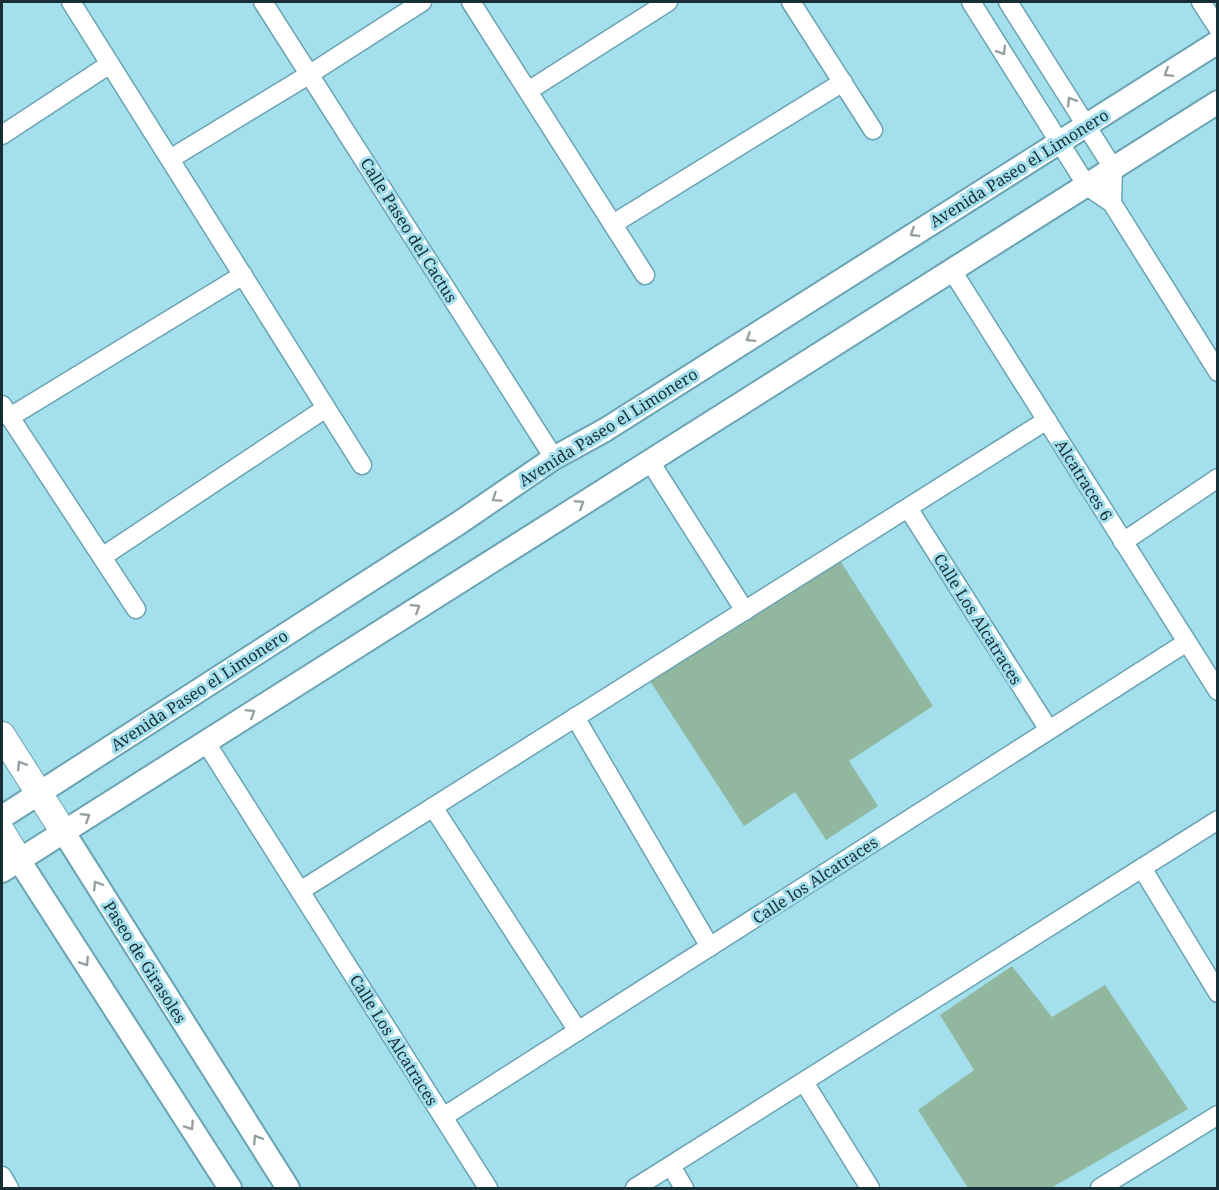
<svg xmlns="http://www.w3.org/2000/svg" width="1219" height="1190" font-family="'Noto Serif',serif">
<rect width="100%" height="100%" fill="#a4dfee"/>
<g fill="#91b89e">
<polygon points="839,559 933,706 849,761 878,806 826,840 795,792 744,826 650,681"/>
<polygon points="1012,966 1052,1017 1105,985 1188,1109 1051,1188 968,1188 918,1110 974,1070 940,1015"/>
</g>
<g fill="none" stroke-linecap="round" stroke-linejoin="round">
<g stroke="#6aa3b2" stroke-width="21">
<g id="minor">
<polyline points="71,2 362,465"/>
<polyline points="263,2 554,458"/>
<polyline points="471,2 645,275"/>
<polyline points="791,2 873,130"/>
<polyline points="971,2 1087,186 1112,203 1218,372"/>
<polyline points="1008,2 1113,168 1112,203"/>
<polyline points="1201,2 1218,28"/>
<polyline points="528,91 668,2"/>
<polyline points="2,135 110,64"/>
<polyline points="170,159 310,74 422,2"/>
<polyline points="613,224 843,82"/>
<polyline points="951,269 1218,691"/>
<polyline points="2,405 136,609"/>
<polyline points="10,417 243,275"/>
<polyline points="649,460 745,611"/>
<polyline points="908,508 1049,730"/>
<polyline points="1123,542 1218,478"/>
<polyline points="102,557 326,408"/>
<polyline points="575,717 710,947"/>
<polyline points="205,741 488,1188"/>
<polyline points="433,807 578,1031"/>
<polyline points="1142,868 1218,993"/>
<polyline points="300,891 1047,420"/>
<polyline points="804,1082 870,1188"/>
<polyline points="443,1117 1187,642"/>
<polyline points="671,1166 684,1188"/>
<polyline points="2,1176 9,1188"/>
<polyline points="635,1188 1218,820"/>
<polyline points="1100,1188 1218,1115"/>
</g>
</g>
<g stroke="#6aa3b2" stroke-width="26">
<g id="tertiary">
<polyline points="2,817 459,523 554,458 605,430 1218,42"/>
<polyline points="63,831 288,1188"/>
<polyline points="19,860 230,1188"/>
<polyline points="2,871 1218,102"/>
</g>
</g>
<g stroke="#6aa3b2" stroke-width="28">
<g id="secondary">
<polyline points="2,735 63,831"/>
<polyline points="2,832 19,860"/>
</g>
</g>
<use href="#minor" stroke="#fff" stroke-width="18"/>
<use href="#tertiary" stroke="#fff" stroke-width="22"/>
<use href="#secondary" stroke="#fff" stroke-width="26"/>
</g>
<defs><path id="oneway-chevron" d="M-2-3.5L2.5 0L-2 3.5" fill="none" stroke-width="1.6" stroke-linecap="round" stroke-linejoin="round" transform="scale(1.5)"/></defs>
<g stroke="#97a1a4">
<use href="#oneway-chevron" transform="translate(1002 51) rotate(58)"/>
<use href="#oneway-chevron" transform="translate(1168 73) rotate(148)"/>
<use href="#oneway-chevron" transform="translate(1071 101) rotate(-122)"/>
<use href="#oneway-chevron" transform="translate(914 233) rotate(148)"/>
<use href="#oneway-chevron" transform="translate(750 338) rotate(148)"/>
<use href="#oneway-chevron" transform="translate(496 498) rotate(146)"/>
<use href="#oneway-chevron" transform="translate(580 504) rotate(-32)"/>
<use href="#oneway-chevron" transform="translate(416 608) rotate(-32)"/>
<use href="#oneway-chevron" transform="translate(251 713) rotate(-32)"/>
<use href="#oneway-chevron" transform="translate(21 765) rotate(-122)"/>
<use href="#oneway-chevron" transform="translate(86 817) rotate(-32)"/>
<use href="#oneway-chevron" transform="translate(97 885) rotate(-122)"/>
<use href="#oneway-chevron" transform="translate(85 962) rotate(57)"/>
<use href="#oneway-chevron" transform="translate(190 1126) rotate(57)"/>
<use href="#oneway-chevron" transform="translate(257 1139) rotate(-122)"/>
</g>
<g text-anchor="middle" stroke-width="6" stroke-linejoin="round" paint-order="stroke">
<g font-size="16" fill="#172e34" stroke="#a4dfee">
<text transform="translate(1019 168) rotate(-32)" y="6">Avenida Paseo el Limonero</text>
<text transform="translate(409 230) rotate(58)" y="6">Calle Paseo del Cactus</text>
<text transform="translate(608 427) rotate(-32)" y="6">Avenida Paseo el Limonero</text>
<text transform="translate(1084 480) rotate(58)" y="6">Alcatraces 6</text>
<text transform="translate(978 619) rotate(58)" y="6">Calle Los Alcatraces</text>
<text transform="translate(199 690) rotate(-33)" y="6">Avenida Paseo el Limonero</text>
<text transform="translate(815 880) rotate(-33)" y="6">Calle los Alcatraces</text>
<text transform="translate(145 962) rotate(58)" y="6">Paseo de Girasoles</text>
<text transform="translate(394 1040) rotate(58)" y="6">Calle Los Alcatraces</text>
</g>
</g>
<rect width="1219" height="1190" fill="none" stroke="#172e34" stroke-width="6"/>
</svg>
